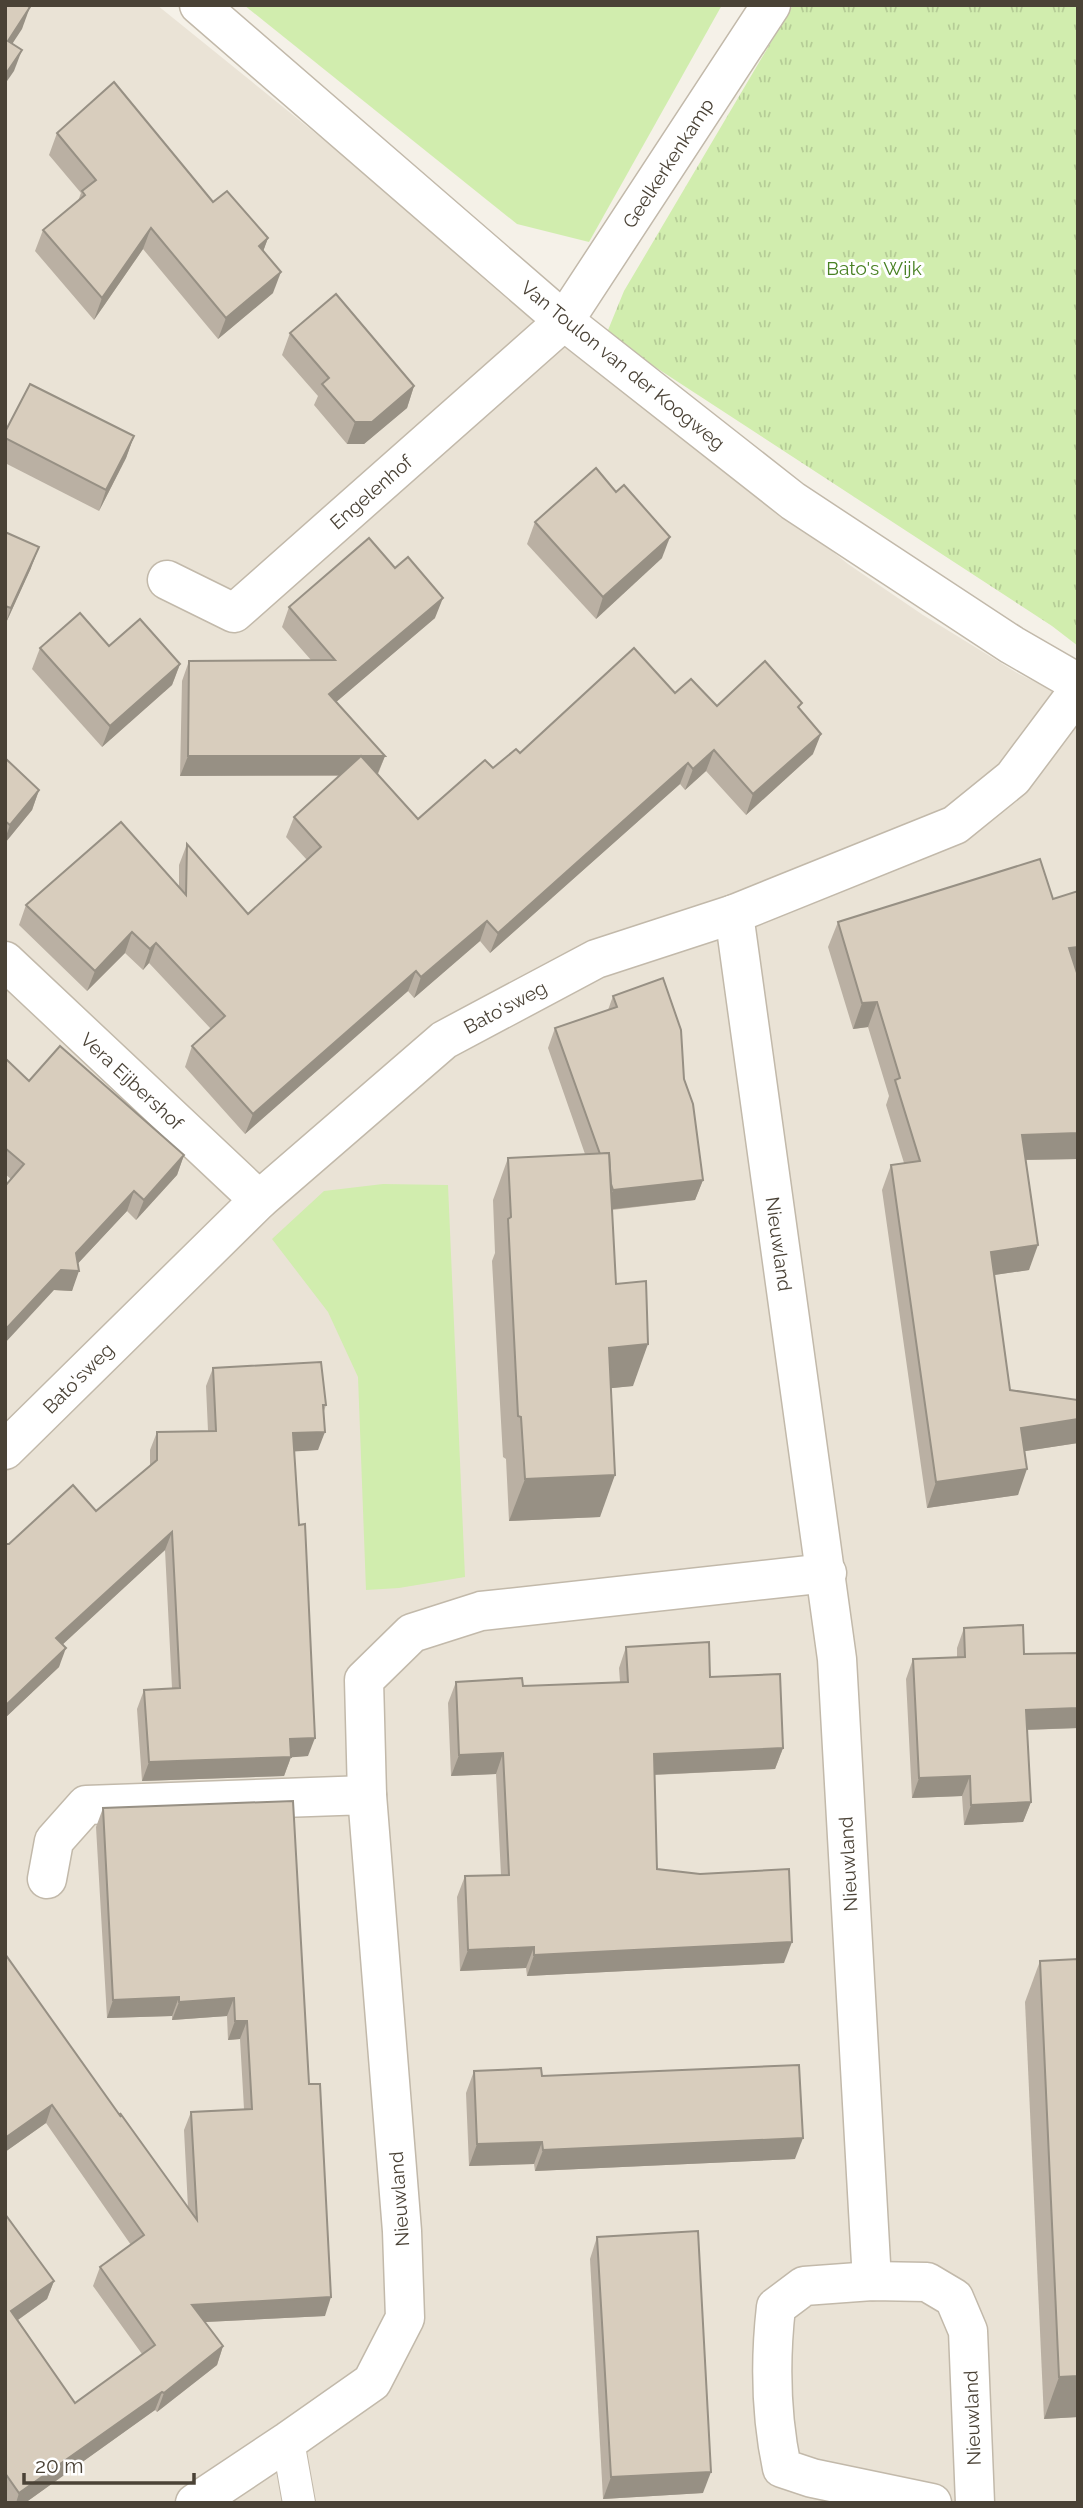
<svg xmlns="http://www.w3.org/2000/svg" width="1083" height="2508" font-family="Raleway,sans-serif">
<defs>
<pattern id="park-tufts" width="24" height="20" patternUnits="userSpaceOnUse" patternTransform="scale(1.75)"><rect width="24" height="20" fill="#d1edae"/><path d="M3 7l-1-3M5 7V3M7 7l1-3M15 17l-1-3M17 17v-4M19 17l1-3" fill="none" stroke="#b5cc96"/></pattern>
</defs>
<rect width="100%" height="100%" fill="#f5f1e8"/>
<polygon fill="#eae3d6" points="5,5 157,5 848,564 923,615 1019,674 1078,703 1078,2503 5,2503"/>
<g fill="#d1edae">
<polygon points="244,5 722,5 589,242 517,224"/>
<polygon points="383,1184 448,1185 465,1577 399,1588 366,1590 358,1377 328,1312 272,1239 324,1191"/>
</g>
<polygon fill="url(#park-tufts)" points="793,5 1078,5 1078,646 1052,626 606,335 624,291"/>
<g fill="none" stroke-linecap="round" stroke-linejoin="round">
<g stroke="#c2b9aa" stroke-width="34">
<polyline id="service" points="288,2441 299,2503"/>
</g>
<g stroke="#c2b9aa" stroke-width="41">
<g id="minor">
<polyline points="167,580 234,613 564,321 771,5"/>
<polyline points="734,914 837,1659 872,2281"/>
<polyline points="5,961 259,1200"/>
<polyline points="5,1450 259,1200 444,1040 596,959 734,914 955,825 1013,778 1078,691"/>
<polyline points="367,1795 364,1680 412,1633 481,1611 827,1573"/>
<polyline points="47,1879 54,1841 86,1805 367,1795 402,2231 405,2318 372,2382 288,2441 195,2503"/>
<path d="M 932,2503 L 812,2478 L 782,2468 C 771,2416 770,2360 776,2307 L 804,2286 L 872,2281 L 927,2282 L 954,2298 L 968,2331 L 975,2503"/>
</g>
</g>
<g stroke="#c2b9aa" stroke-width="41">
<polyline id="tertiary" points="199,5 564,321 793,501 1012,645 1078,683"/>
</g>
<use href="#service" stroke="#fff" stroke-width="32"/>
<use href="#minor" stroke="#fff" stroke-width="38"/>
<use href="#tertiary" stroke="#fff" stroke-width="38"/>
</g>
<g fill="#bab0a3">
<polygon points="57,133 213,202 268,238 263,251 273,293 218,339 143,249 94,320 35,251 43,230 78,201 81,193 49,155"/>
<polygon points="290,333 414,386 407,408 364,444 347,444 314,405 318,396 282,355"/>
<polygon points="5,432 134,436 126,458 99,511 5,463"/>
<polygon points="535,522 662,558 596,619 527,544"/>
<polygon points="5,532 31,568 5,625"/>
<polygon points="289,607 435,618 336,702 385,756 378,774 418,819 493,768 520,753 675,693 717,706 799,710 813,754 746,815 706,771 685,790 680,784 490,953 480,941 414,998 408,991 245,1134 185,1067 192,1046 211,1029 149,963 143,970 125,953 87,991 19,925 26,905 179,887 179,865 187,844 248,914 307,860 286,837 294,817 340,776 180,776 182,681 189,661 311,660 282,627"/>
<polygon points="40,648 180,664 172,685 102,747 32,669"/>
<polygon points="5,758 39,790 32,810 5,843"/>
<polygon points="1078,891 1078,972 1076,972 1078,1159 1026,1160 1029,1270 994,1275 1010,1390 1078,1443 1025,1451 1018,1495 927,1508 882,1190 891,1165 904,1163 886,1105 889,1096 868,1027 853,1029 828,947 838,922 1053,899"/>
<polygon points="613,996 684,1079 703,1180 695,1200 612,1210 616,1284 633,1386 611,1388 600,1517 509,1521 506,1459 503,1457 492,1261 495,1253 493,1200 508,1158 585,1154 548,1048 555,1028 608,1010"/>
<polygon points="5,1058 29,1081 184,1155 177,1175 136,1220 127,1211 78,1263 72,1291 54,1290 11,1179 5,1174"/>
<polygon points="213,1368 326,1405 324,1411 318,1450 294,1451 308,1756 291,1757 284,1776 142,1781 137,1709 144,1690 172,1688 165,1550 62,1645 59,1667 5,1718 5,1544 9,1544 96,1511 150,1466 150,1450 157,1432 208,1431 206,1386"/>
<polygon points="964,1628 1024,1654 1078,1653 1078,1728 1027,1730 1031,1802 1023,1822 964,1825 962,1796 912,1798 906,1679 913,1659 957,1657 957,1648"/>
<polygon points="626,1647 710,1677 783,1748 775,1769 655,1775 657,1869 784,1963 527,1976 526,1968 460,1971 457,1897 465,1876 501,1875 496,1774 451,1776 448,1703 456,1682 523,1686 620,1682 619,1668"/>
<polygon points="103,1808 309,2084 325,2316 205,2322 223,2346 217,2365 157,2412 155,2410 25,2503 6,2503 5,2501 5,2214 54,2281 47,2299 18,2320 75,2403 142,2354 93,2286 100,2267 131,2245 46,2123 5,2152 5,1954 120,2116 120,2113 188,2208 184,2130 191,2112 244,2109 240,2039 228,2040 227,2016 172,2020 172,2016 107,2018 96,1827"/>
<polygon points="1040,1961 1078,2417 1044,2419 1025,2002"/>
<polygon points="474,2071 542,2076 795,2159 535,2171 534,2164 469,2166 466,2093"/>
<polygon points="597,2237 703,2493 603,2499 590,2259"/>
</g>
<g fill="#979084">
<polygon points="30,7 22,29 5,55 8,41"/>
<polygon points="22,50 14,71 5,84 5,75"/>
<polygon points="151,228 143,249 94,320 102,298"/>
<polygon points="268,238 260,260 259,246"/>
<polygon points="281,272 273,293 218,339 226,318"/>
<polygon points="414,386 407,408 364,444 347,444 355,422"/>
<polygon points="134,436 126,458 99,511 106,490"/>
<polygon points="670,537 662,558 596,619 603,597"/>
<polygon points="39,547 31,568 5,625 11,608"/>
<polygon points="443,598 435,618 322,714 329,694"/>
<polygon points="180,664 172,685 102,747 110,726"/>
<polygon points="821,734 813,754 746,815 753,794"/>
<polygon points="714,750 706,771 685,790 693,769"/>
<polygon points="188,756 385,756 377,775 180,776"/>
<polygon points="688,763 680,784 490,953 498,933"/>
<polygon points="39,790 32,810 5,843 5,839 10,825"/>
<polygon points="487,921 480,941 414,998 421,977"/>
<polygon points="132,932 125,953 87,991 95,971"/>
<polygon points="156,943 149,963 143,970 150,949"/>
<polygon points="1078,947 1078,972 1060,974 1069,948"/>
<polygon points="416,971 408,991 245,1134 253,1114"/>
<polygon points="877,1002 868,1027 853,1029 862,1003"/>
<polygon points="1078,1133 1078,1159 1013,1160 1022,1135"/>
<polygon points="184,1155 177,1175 136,1220 144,1200"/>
<polygon points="703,1180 695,1200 605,1210 613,1190"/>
<polygon points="134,1191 127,1211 71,1271 79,1271 72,1291 54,1290 5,1343 5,1330"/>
<polygon points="1038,1245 1029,1270 981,1277 991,1252"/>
<polygon points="648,1344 633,1386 593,1390 609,1348"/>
<polygon points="1078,1419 1078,1443 1012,1453 1021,1428"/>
<polygon points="325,1432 318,1450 286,1452 293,1433"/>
<polygon points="1027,1469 1018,1495 927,1508 936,1482"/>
<polygon points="615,1475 600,1517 509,1521 525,1479"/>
<polygon points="172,1532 165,1550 49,1657 56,1638"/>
<polygon points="66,1648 59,1667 5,1718 5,1706"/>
<polygon points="1078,1708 1078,1728 1019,1730 1026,1710"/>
<polygon points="315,1738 308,1756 283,1758 290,1739"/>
<polygon points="783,1748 775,1769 647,1775 654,1754"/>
<polygon points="503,1753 496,1774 451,1776 459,1755"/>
<polygon points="291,1757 284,1776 142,1781 149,1762"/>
<polygon points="970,1776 962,1796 912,1798 919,1778"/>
<polygon points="1031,1802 1023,1822 964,1825 971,1805"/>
<polygon points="792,1942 784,1963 527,1976 534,1955"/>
<polygon points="534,1947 526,1968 460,1971 468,1950"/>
<polygon points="179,1997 172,2016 107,2018 113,2000"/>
<polygon points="234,1998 227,2016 172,2020 179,2002"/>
<polygon points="235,2021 247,2021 240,2039 228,2040"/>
<polygon points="52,2105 46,2123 5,2152 5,2138"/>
<polygon points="803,2138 795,2159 535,2171 543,2150"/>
<polygon points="542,2142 534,2164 469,2166 477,2144"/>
<polygon points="54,2281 47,2299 5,2329 11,2311"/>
<polygon points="331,2297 325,2316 185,2323 192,2305"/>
<polygon points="223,2346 217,2365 157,2412 164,2393"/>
<polygon points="1078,2376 1078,2417 1044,2419 1059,2377"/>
<polygon points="162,2392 155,2410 25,2503 16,2503 19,2493"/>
<polygon points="711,2472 703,2493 603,2499 611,2477"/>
</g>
<g fill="#d8cdbd" stroke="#979084" stroke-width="2">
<polygon points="5,5 26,5 30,7 8,41 22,50 5,75"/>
<polygon points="114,82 213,202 227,191 268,238 259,246 281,272 226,318 151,228 102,298 43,230 85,195 82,191 96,180 57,133"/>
<polygon points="336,294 414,386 372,422 355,422 322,384 329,378 290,333"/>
<polygon points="30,384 134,436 106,490 5,438 5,432"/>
<polygon points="596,468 616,492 624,485 670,537 603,597 535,522"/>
<polygon points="5,532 39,547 11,608 5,606"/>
<polygon points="369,538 395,568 408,557 443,598 329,694 385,756 188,756 189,661 335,660 289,607"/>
<polygon points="80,613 109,646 140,619 180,664 110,726 40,648"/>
<polygon points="634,648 675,693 691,679 717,706 765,661 802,703 798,707 821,734 753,794 714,750 693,769 688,763 498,933 487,921 421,977 416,971 253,1114 192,1046 225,1016 156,943 150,949 132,932 95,971 26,905 121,822 186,895 187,844 248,914 321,847 294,817 361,756 418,819 485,760 493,768 516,749 520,753"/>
<polygon points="5,758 39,790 10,825 5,821"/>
<polygon points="1040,859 1053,899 1078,891 1078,947 1069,948 1078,976 1078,1133 1022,1135 1038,1245 991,1252 1010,1390 1078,1400 1078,1419 1021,1428 1027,1469 936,1482 891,1165 920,1161 895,1080 900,1078 877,1002 862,1003 838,922"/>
<polygon points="663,978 681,1030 684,1079 693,1104 703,1180 613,1190 611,1184 609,1153 600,1154 555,1028 617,1007 613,996"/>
<polygon points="60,1046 184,1155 144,1200 134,1191 76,1253 79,1271 61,1270 5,1330 5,1186 24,1164 5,1148 5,1058 29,1081"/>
<polygon points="609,1153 616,1284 646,1281 648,1344 609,1348 615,1475 525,1479 521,1417 518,1416 508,1219 511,1217 508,1158"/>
<polygon points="321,1362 326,1405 323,1405 325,1432 293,1433 299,1525 305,1524 315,1738 290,1739 291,1757 149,1762 144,1690 180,1688 172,1532 56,1638 66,1648 5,1706 5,1544 9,1544 73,1485 96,1511 157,1460 157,1432 216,1431 213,1368"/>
<polygon points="1023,1625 1024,1654 1078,1653 1078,1708 1026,1710 1031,1802 971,1805 970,1776 919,1778 913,1659 965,1657 964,1628"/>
<polygon points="709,1642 710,1677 780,1674 783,1748 654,1754 657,1869 700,1874 789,1869 792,1942 534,1955 534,1947 468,1950 465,1876 509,1875 503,1753 459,1755 456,1682 522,1678 523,1686 628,1682 626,1647"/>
<polygon points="293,1801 309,2084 320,2084 331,2297 192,2305 223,2346 164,2393 162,2392 19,2493 5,2473 5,2214 54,2281 11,2311 75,2403 155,2345 100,2267 144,2235 52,2105 5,2138 5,1954 121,2117 120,2113 197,2220 191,2112 252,2109 247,2021 235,2021 234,1998 179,2002 179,1997 113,2000 103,1808"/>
<polygon points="1078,1959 1078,2376 1059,2377 1040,1961"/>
<polygon points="799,2065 803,2138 543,2150 542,2142 477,2144 474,2071 541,2068 542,2076"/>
<polygon points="698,2231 711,2472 611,2477 597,2237"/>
</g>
<g text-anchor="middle" stroke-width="6" stroke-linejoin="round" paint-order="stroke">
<g font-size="19" fill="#4a4236" stroke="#fff">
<text transform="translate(668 163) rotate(-57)" y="7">Geelkerkenkamp</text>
<text transform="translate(623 365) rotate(39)" y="7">Van Toulon van der Koogweg</text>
<text transform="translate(371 492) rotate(-41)" y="7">Engelenhof</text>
<text transform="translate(505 1007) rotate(-28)" y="7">Bato'sweg</text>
<text transform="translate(132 1081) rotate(43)" y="7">Vera Eijbershof</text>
<text transform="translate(779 1244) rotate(82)" y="7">Nieuwland</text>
<text transform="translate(78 1378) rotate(-45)" y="7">Bato'sweg</text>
<text transform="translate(848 1864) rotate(-93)" y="7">Nieuwland</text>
<text transform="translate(399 2199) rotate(-94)" y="7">Nieuwland</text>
<text transform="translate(972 2418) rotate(-92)" y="7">Nieuwland</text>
</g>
<g font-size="19" fill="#488123" stroke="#fff">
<text x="874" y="275">Bato's Wijk</text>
</g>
</g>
<rect width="1083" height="2508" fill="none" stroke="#4a4236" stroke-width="14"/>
<path d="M24 2473v10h170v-10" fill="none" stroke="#4a4236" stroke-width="3.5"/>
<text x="35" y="2473" font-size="21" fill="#4a4236" stroke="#ffffff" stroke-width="5" paint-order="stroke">20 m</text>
</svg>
